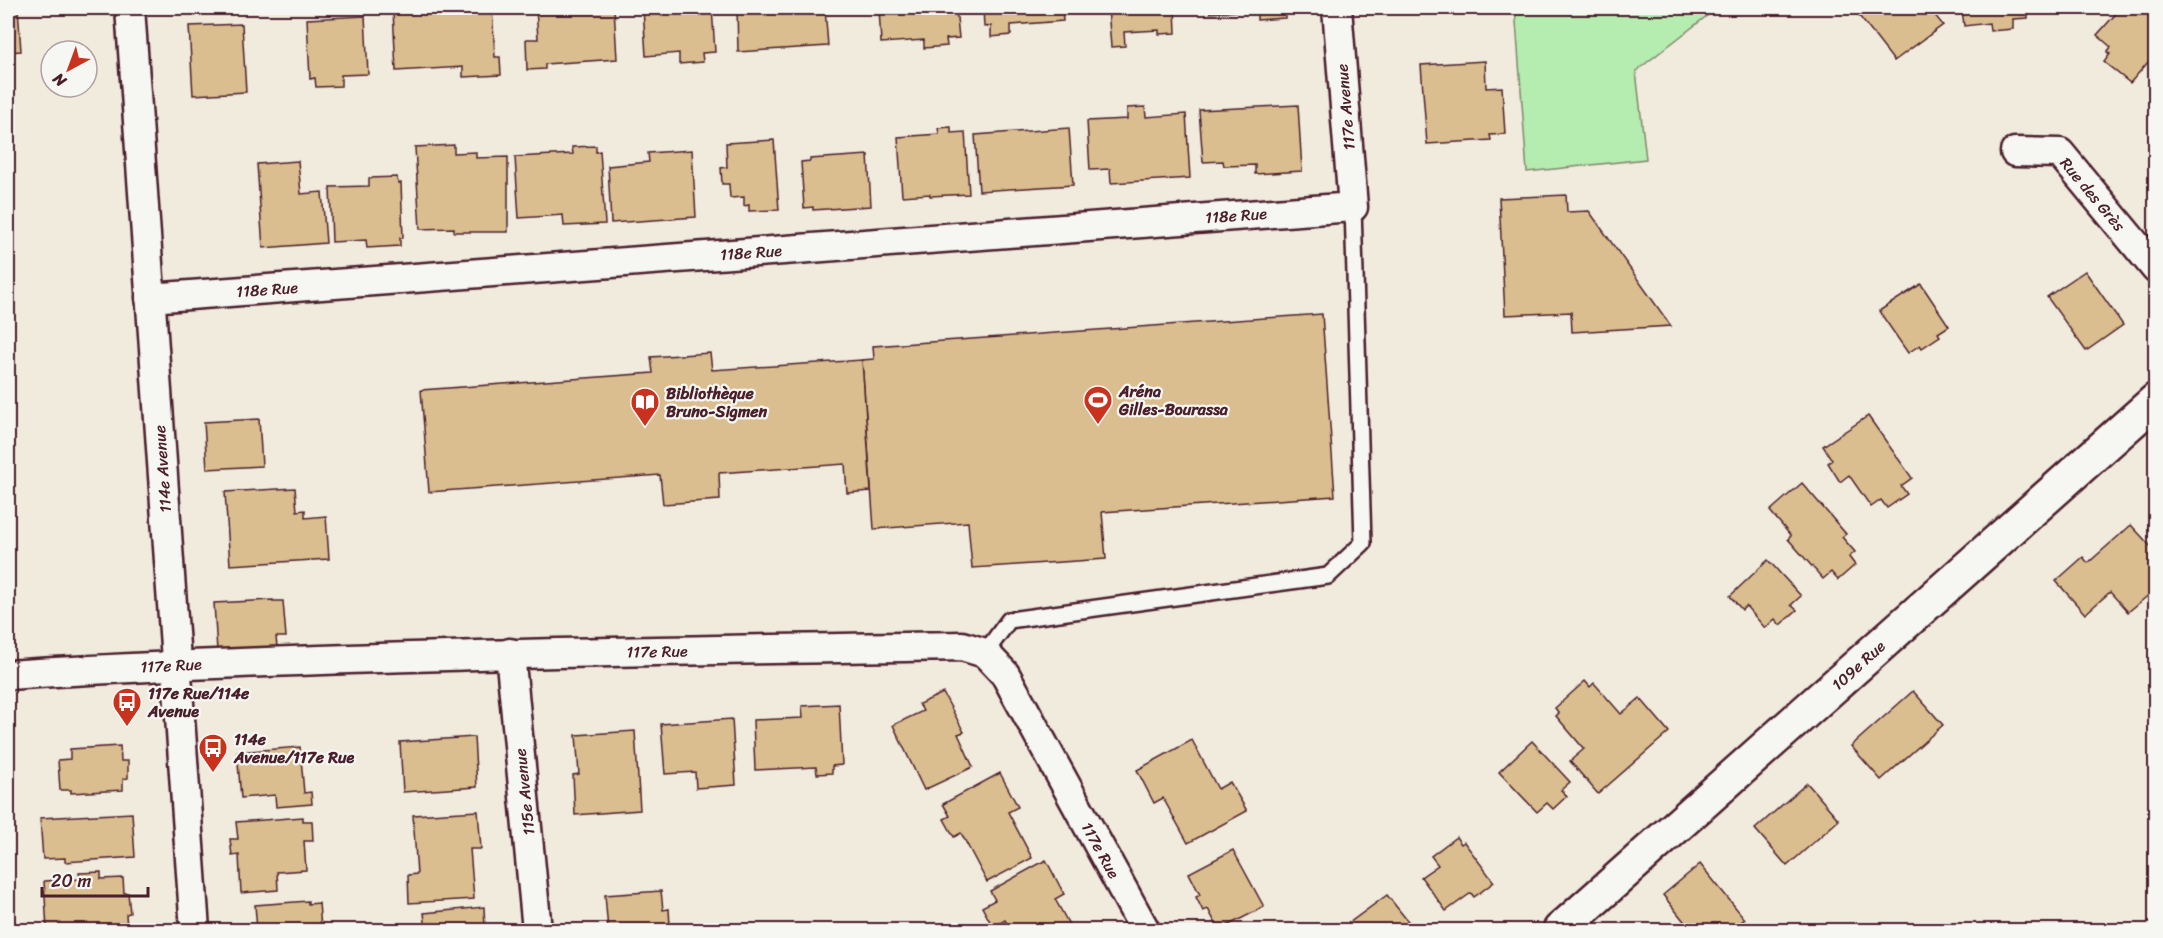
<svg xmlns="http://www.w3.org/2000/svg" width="2163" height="938" font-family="Sriracha,sans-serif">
<rect width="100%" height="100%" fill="#f1ebde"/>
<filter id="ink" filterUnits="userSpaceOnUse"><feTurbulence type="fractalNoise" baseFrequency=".0167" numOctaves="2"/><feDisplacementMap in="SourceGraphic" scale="12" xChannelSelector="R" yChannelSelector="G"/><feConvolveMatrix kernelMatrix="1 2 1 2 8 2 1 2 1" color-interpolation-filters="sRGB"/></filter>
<g filter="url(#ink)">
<polygon fill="#b5ecaf" stroke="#80866d" stroke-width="1.5" points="1515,8 1717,8 1636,71 1646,159 1527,172"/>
<g fill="#dbbe8f" stroke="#4a1f2b" stroke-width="1.5">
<polygon points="8,8 18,8 21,51 8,52"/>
<polygon points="451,8 492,8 495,57 500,57 501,75 463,77 463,67 396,71 393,10 424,9 425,12 451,11"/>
<polygon points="536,8 614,8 617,59 545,64 545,69 527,70 526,39 538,39"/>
<polygon points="643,8 712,8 715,52 702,53 703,62 679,64 679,53 646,56"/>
<polygon points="737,8 825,8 828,46 738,52"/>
<polygon points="879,8 956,8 959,38 946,39 947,46 924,48 924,40 881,43"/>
<polygon points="983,8 1062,8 1063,21 1011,25 1011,35 991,37 991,26 984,27"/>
<polygon points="1108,8 1175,8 1176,33 1159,34 1159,30 1124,32 1125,46 1111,47"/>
<polygon points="1210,8 1285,8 1285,18 1257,20 1257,10 1210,13"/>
<polygon points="1853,8 1929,8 1943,25 1894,61"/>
<polygon points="1962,8 2027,8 2028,18 2013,19 2013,29 1990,31 1989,23 1964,26"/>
<polygon points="2121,8 2156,8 2156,53 2130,83 2104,62 2110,54 2107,52 2111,47 2097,35"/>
<polygon points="365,16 368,74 341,75 341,86 316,87 315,78 310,79 307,19"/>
<polygon points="242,24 246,92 193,95 189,26"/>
<polygon points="1485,61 1486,88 1502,87 1505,134 1490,135 1491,140 1427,144 1421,65"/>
<polygon points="1298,105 1302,171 1255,174 1255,165 1224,166 1223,161 1203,162 1199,110"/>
<polygon points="1145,107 1146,117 1186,114 1190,178 1111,183 1110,169 1090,170 1087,121 1127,119 1127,108"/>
<polygon points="951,127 951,133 965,132 969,194 930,196 930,194 902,196 898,137 939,134 938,128"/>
<polygon points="1069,128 1073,185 979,191 975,135"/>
<polygon points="774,140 779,210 749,211 749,205 744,206 744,197 730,198 729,184 722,184 721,168 727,167 726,143"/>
<polygon points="454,145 454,153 476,152 476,158 508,157 508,232 454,232 454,228 420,229 415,147"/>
<polygon points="596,146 596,152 600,151 605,224 564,226 563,215 519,218 515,157 573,154 572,147"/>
<polygon points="692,150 696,217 611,223 608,166 649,162 648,153"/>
<polygon points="868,155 871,206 813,210 813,207 804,208 801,162 810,161 810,159"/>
<polygon points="298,161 301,194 322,192 326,243 263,248 257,164"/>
<polygon points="397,177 398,183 401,183 403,238 400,238 400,246 367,248 366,240 332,242 330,187 369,186 369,178"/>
<polygon points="1566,195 1567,212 1589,211 1671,326 1572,332 1571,312 1505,315 1499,198"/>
<polygon points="2085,271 2123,325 2086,351 2047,297"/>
<polygon points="1921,284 1949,326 1938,333 1940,336 1922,348 1920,345 1908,353 1879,311"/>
<polygon points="1322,314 1335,496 1102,512 1106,559 972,568 968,522 874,529 862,360 874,359 873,346"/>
<polygon points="710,353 712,370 862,360 871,491 847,493 845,464 719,473 720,500 663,504 660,475 429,492 421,390 653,373 651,357"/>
<polygon points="1868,416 1912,478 1901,486 1907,494 1887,508 1881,500 1871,507 1849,475 1840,482 1828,463 1832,460 1823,446"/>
<polygon points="259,419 262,466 207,469 204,422"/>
<polygon points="1802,483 1846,534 1842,537 1855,552 1849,557 1855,565 1838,580 1831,572 1823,579 1788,539 1791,536 1770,511"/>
<polygon points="295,488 297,511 305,510 305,518 326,516 329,559 230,565 225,492"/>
<polygon points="2131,525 2156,552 2156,589 2128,612 2110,592 2085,614 2056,581 2083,557 2088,563"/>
<polygon points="1768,560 1801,596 1791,605 1797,610 1780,625 1775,619 1765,628 1746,606 1742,610 1730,596"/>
<polygon points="273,600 273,601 283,601 286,637 276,637 277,647 217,651 214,603"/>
<polygon points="1585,681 1590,687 1594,683 1621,714 1640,698 1669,732 1598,794 1570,761 1584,749 1556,716 1559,713 1555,708"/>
<polygon points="1913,691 1943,725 1881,780 1851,746"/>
<polygon points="943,693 964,732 958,734 973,767 924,790 893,725 923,711 919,704"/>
<polygon points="839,704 842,765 832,766 832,773 817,774 816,767 755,770 753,720 803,718 802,706"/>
<polygon points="732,719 736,785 696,788 695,772 665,774 661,724"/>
<polygon points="635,731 640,810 575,815 573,775 579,774 576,735"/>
<polygon points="474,737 477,787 403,792 400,742"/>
<polygon points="1192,740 1218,789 1230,782 1247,811 1188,843 1163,798 1154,803 1137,770"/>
<polygon points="1532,741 1570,782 1561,790 1567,796 1553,809 1547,803 1537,812 1499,772"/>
<polygon points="120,746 121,761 128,761 128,778 123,779 123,790 71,793 71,790 60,790 58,760 70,759 70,749"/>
<polygon points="300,747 304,793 311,792 312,804 276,807 275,795 241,798 237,752"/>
<polygon points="1000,773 1018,807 1008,812 1032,858 987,882 961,833 954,837 944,819 950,816 943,804"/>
<polygon points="1807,783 1839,820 1787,866 1755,829"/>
<polygon points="478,811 481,849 470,849 474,899 409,903 408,875 417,874 413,815"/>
<polygon points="132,813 135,857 65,862 65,858 43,859 40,818"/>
<polygon points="303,817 303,821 312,821 313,841 304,841 306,870 277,872 278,890 241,893 239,855 232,856 230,839 238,839 236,822"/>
<polygon points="1456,837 1461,844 1464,842 1494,882 1474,897 1471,893 1446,911 1421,877 1438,865 1431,856"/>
<polygon points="1233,850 1264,907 1219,930 1208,909 1203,911 1196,897 1200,895 1189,873"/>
<polygon points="1046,860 1064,894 1055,899 1072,930 1011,930 1005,920 993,927 982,907 995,900 990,891"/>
<polygon points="1700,864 1745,919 1730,930 1691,930 1663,895"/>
<polygon points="101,872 101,879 123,878 124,893 128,893 130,913 126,914 127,929 97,930 47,929 44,881 80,879 79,873"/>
<polygon points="661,891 663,910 669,909 670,926 663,926 664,930 608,930 605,895"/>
<polygon points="1387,895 1415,930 1354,930 1349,923"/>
<polygon points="308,901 308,904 319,903 321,928 309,930 246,930 257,930 255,905"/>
<polygon points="484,907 485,930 426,930 424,913"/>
</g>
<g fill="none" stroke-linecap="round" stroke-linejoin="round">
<g stroke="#4a1f2b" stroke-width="20">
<polyline id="service" points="985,653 1009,620 1328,576 1363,543 1353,207"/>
</g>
<g stroke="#4a1f2b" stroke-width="33">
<g id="minor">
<polyline points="130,8 195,930"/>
<polyline points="2015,152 2060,153 2156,269"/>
<polyline points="150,298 1353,207 1337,8"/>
<polyline points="510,653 537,930"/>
<path d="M 8,675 C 325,655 644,651 962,646 L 985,653 L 1005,674 L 1145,930"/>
</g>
</g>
<g stroke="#4a1f2b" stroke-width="38">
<polyline id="tertiary" points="1560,930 2156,400"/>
</g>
<use href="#service" stroke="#f6f6f2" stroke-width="15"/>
<use href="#minor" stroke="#f6f6f2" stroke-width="28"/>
<use href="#tertiary" stroke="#f6f6f2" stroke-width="33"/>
</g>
</g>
<defs>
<g id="stadium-pin" transform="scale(1.5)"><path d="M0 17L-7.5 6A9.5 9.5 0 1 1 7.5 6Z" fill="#c8321e" stroke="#f6f6f2"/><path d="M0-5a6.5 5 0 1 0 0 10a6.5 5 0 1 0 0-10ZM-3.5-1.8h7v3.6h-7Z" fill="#fff"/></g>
<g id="library-pin" transform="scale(1.5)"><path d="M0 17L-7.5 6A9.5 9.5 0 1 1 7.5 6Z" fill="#c8321e" stroke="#f6f6f2"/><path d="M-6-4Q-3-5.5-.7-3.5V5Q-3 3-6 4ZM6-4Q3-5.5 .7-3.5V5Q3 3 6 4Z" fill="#fff"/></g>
<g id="bus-pin" transform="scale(1.5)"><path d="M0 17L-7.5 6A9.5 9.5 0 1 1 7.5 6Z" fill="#c8321e" stroke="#f6f6f2"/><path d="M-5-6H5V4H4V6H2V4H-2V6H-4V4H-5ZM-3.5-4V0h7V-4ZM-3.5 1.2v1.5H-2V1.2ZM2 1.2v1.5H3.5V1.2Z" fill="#fff"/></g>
</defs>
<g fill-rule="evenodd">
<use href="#stadium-pin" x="1098" y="400"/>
<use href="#library-pin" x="645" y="402"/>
<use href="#bus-pin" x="127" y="702"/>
<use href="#bus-pin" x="213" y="748"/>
</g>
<g text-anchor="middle" stroke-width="4.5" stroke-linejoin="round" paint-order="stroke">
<g font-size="16" fill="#4a1f2b" stroke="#f6f6f2">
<text transform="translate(1345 107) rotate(-95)" y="6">117e Avenue</text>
<text transform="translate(2093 194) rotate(50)" y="6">Rue des Grès</text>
<text transform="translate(1236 215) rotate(-4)" y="6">118e Rue</text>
<text transform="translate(751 252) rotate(-4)" y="6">118e Rue</text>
<text transform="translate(267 289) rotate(-4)" y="6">118e Rue</text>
<text transform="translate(162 469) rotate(-94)" y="6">114e Avenue</text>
<text transform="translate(657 651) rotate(-1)" y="6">117e Rue</text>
<text transform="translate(171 665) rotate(-3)" y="6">117e Rue</text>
<text transform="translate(1858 665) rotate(-42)" y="6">109e Rue</text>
<text transform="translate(524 792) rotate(-96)" y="6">115e Avenue</text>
<text transform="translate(1101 850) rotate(61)" y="6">117e Rue</text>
</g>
<g font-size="16" font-weight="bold" fill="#4a1f2b" stroke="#f6f6f2" text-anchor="start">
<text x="1119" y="397">Aréna<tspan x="1119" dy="18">Gilles-Bourassa</tspan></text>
<text x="666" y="399">Bibliothèque<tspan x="666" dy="18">Bruno-Sigmen</tspan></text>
<text x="148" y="699">117e Rue/114e<tspan x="148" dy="18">Avenue</tspan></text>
<text x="234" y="745">114e<tspan x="234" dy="18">Avenue/117e Rue</tspan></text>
</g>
</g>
<rect width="2163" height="938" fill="none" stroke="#f6f6f2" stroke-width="30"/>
<rect x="15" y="15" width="2133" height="908" fill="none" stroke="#4a1f2b" stroke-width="2" filter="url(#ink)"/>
<g transform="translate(69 69) rotate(221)"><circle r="28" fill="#f6f6f2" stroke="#b1a0a2" stroke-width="1.5"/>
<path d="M0-4.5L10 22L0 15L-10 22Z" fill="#c8321e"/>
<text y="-9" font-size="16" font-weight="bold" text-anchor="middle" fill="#4a1f2b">N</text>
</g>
<path d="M42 887v9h106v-9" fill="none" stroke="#4a1f2b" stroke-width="3"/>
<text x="51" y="887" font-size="18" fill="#4a1f2b" stroke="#f6f6f2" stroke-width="4.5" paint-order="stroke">20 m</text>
</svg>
